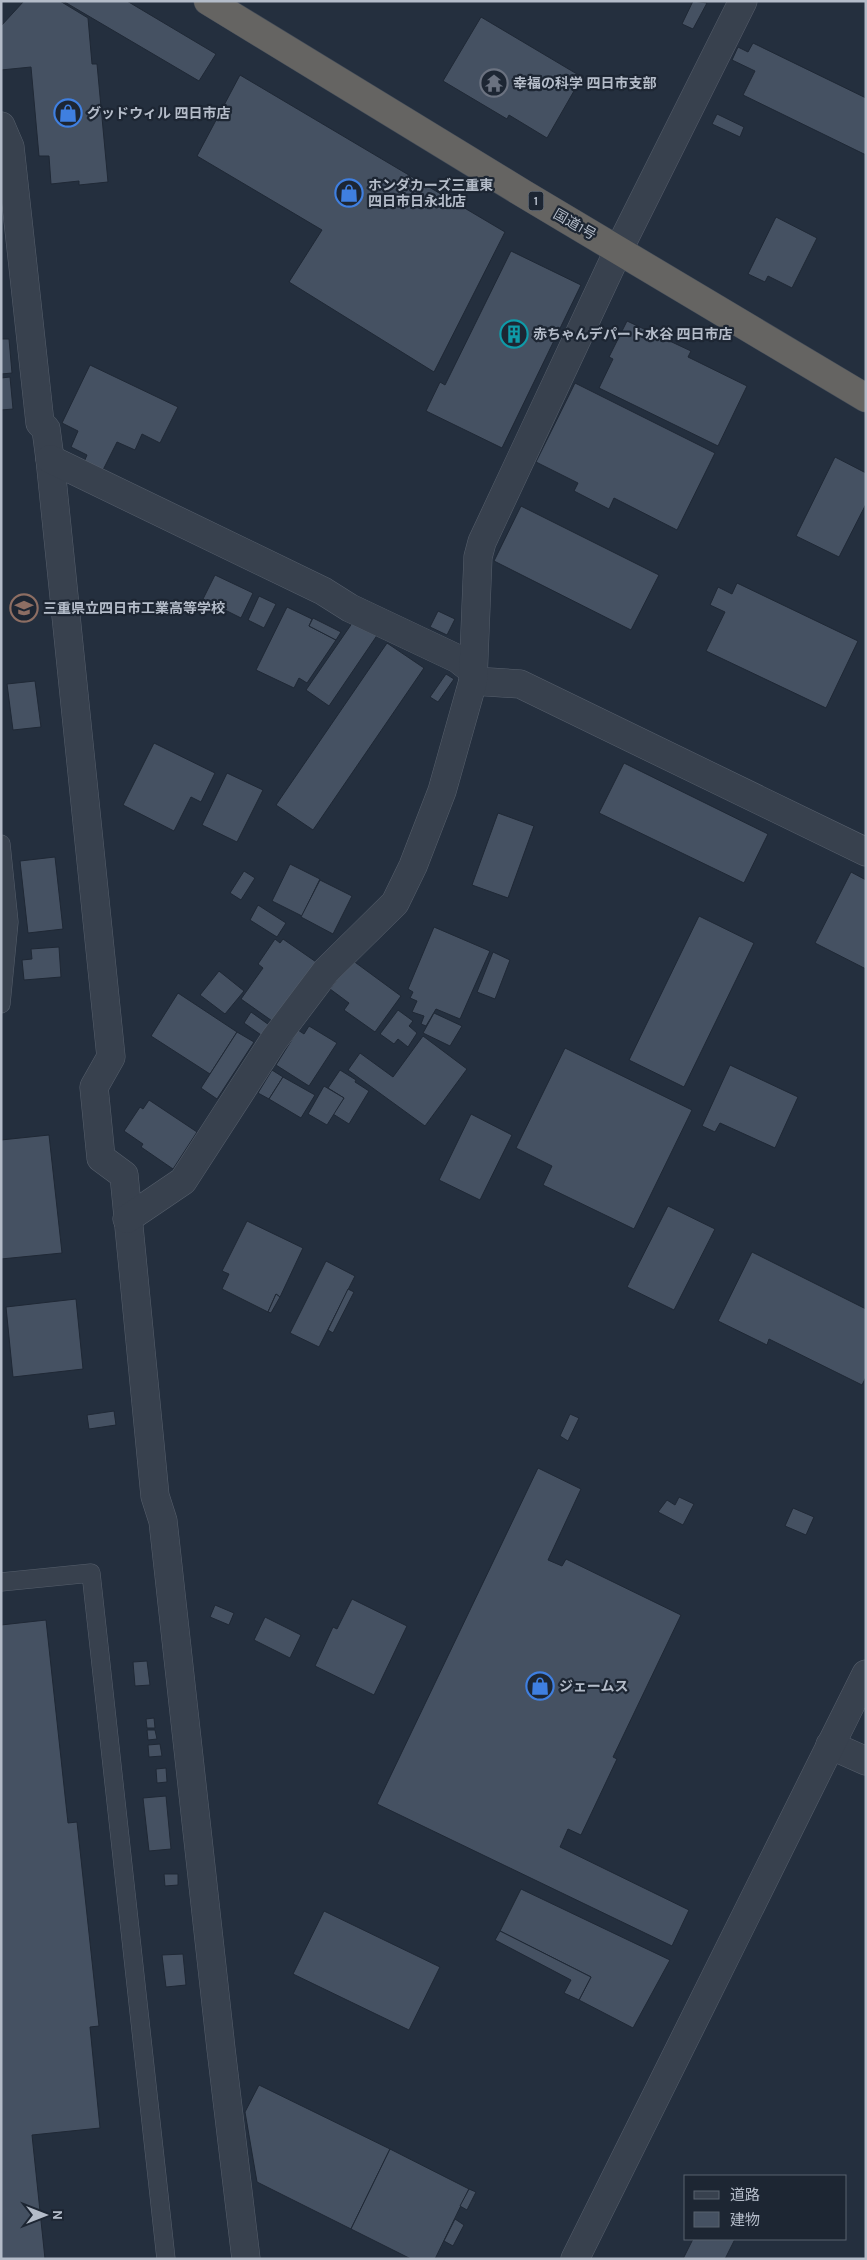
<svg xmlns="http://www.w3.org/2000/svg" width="867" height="2260" font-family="Karla,'Noto Sans JP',sans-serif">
<rect width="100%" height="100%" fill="#242f3e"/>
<g fill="#455162" stroke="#1f2835">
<polygon points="24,1 60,1 88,18 92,64 97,64 108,182 79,185 79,181 51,184 49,156 39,156 31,67 1,70 1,26"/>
<polygon points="63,1 127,1 216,54 199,81"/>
<polygon points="693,1 707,3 693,29 682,24"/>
<polygon points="481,17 582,77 547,138 509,115 507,119 443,81"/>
<polygon points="753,43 866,98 866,155 743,95 755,71 732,60 738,47 748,52"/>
<polygon points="240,75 505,232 434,372 289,282 322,230 197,156"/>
<polygon points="717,114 744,127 740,137 712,124"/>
<polygon points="776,217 817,238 792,288 768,276 765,282 748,274"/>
<polygon points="511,251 581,285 502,448 426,411 440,382 445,385"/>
<polygon points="627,321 691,351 688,357 747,386 718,446 599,388 613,359 609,357"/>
<polygon points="1,339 9,339 12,373 1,374"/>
<polygon points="90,365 178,407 160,443 142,434 135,450 117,442 103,470 84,462 87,455 71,447 78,431 62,423"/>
<polygon points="10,377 13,409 1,410 1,378"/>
<polygon points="575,383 715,453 677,530 614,498 609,509 574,491 578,483 536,462"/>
<polygon points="835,457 866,473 866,504 839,557 796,536"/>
<polygon points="521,506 659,575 631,630 494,561"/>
<polygon points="215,575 253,593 241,618 203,599"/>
<polygon points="737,583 858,641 826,708 706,651 725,612 710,605 718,587 732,594"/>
<polygon points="259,596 276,604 264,628 248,620"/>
<polygon points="287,607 312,619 309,626 336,640 307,683 299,678 294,688 256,670"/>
<polygon points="438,611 455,619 447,635 430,627"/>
<polygon points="313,618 341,632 336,640 309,626"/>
<polygon points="355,619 378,634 329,706 306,690"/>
<polygon points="387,643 424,668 313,830 276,805"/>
<polygon points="446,674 454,679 438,702 430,697"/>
<polygon points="35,681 41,727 13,730 7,684"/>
<polygon points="154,743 215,773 201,802 191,797 174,831 123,805"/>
<polygon points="624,763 768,834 744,883 599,813"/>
<polygon points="227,773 263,790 237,842 202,825"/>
<polygon points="498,813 534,826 508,898 472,885"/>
<polygon points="55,857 63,929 28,933 20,861"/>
<polygon points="290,864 320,879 302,916 272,901"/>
<polygon points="244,871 255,878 241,900 230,893"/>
<polygon points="851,872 866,880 866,969 815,943"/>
<polygon points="320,880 352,896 333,934 301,917"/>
<polygon points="258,905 286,923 277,937 250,920"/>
<polygon points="699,916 754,943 684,1087 629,1060"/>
<polygon points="434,927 490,951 460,1019 436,1009 426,1026 421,1024 424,1016 412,1012 417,1001 410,998 413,992 408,989"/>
<polygon points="275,939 280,943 283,939 319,964 275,1023 241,999 263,968 258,964"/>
<polygon points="59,947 61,977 24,980 22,960 32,959 31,949"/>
<polygon points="493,952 510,960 495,999 477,992"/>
<polygon points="352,960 401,996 375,1032 344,1010 349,1003 330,989"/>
<polygon points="219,971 244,991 225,1014 200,995"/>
<polygon points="178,993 237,1032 210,1074 151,1036"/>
<polygon points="398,1010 413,1021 409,1026 417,1033 408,1047 398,1039 394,1044 380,1034"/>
<polygon points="251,1012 272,1027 264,1037 244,1023"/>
<polygon points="434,1013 462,1026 450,1046 423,1033"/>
<polygon points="309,1026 337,1043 309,1086 276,1065 298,1030 304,1034"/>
<polygon points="237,1032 254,1042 217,1099 201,1088"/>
<polygon points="423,1036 467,1069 425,1126 348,1070 360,1053 393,1077"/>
<polygon points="565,1048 692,1110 634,1229 543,1185 552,1166 516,1148"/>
<polygon points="730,1065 798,1097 775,1148 720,1123 715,1132 702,1126"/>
<polygon points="272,1070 283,1077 269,1099 258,1093"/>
<polygon points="340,1070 356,1080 355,1082 369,1091 349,1124 333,1114 344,1098 328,1088"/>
<polygon points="283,1077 315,1095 301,1118 269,1099"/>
<polygon points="324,1086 344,1098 327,1125 308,1114"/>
<polygon points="149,1100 197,1132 173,1169 141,1147 143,1144 124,1131 140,1107 143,1109"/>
<polygon points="471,1114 512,1135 480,1200 439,1180"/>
<polygon points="49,1135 62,1253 1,1259 1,1140"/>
<polygon points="668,1206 715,1229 674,1310 627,1287"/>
<polygon points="247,1221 303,1248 280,1297 276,1294 268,1312 222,1289 229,1274 222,1271"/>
<polygon points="752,1252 866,1309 866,1377 862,1385 769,1339 767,1345 718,1321"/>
<polygon points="326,1261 355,1276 319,1347 290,1333"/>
<polygon points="348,1289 354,1292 333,1333 328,1330"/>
<polygon points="276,1294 280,1297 271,1313 268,1312"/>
<polygon points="76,1299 83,1369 13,1377 6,1307"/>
<polygon points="114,1411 116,1425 89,1429 87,1415"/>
<polygon points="570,1414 579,1418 568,1441 560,1436"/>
<polygon points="538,1468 581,1489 548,1560 562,1566 566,1559 681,1615 613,1757 617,1759 581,1835 568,1829 560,1847 689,1910 672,1946 377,1804"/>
<polygon points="679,1497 694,1504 683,1525 658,1512 667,1500 675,1505"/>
<polygon points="793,1508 814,1517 806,1535 785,1526"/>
<polygon points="352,1599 407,1626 374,1695 315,1666 333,1627 337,1629"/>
<polygon points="215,1605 234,1613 229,1625 210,1617"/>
<polygon points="265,1617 301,1635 290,1658 254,1640"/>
<polygon points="46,1620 68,1823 77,1822 99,2026 90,2027 100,2128 32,2135 45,2259 1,2259 1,1625"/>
<polygon points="147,1661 150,1685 135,1686 133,1662"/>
<polygon points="154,1718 155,1728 147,1728 146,1719"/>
<polygon points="147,1730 155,1730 157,1739 148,1740"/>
<polygon points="160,1744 162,1756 149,1757 148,1745"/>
<polygon points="166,1768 167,1782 157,1783 156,1769"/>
<polygon points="166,1796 171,1849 149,1851 143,1798"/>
<polygon points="164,1874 178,1874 178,1885 165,1886"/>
<polygon points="521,1889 670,1960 633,2028 579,2000 591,1977 500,1931"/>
<polygon points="324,1911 440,1967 409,2030 293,1974"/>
<polygon points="500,1931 591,1977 579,2000 564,1993 571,1980 495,1940"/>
<polygon points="183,1954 186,1985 166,1987 162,1955"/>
<polygon points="259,2085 390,2149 351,2229 257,2182 245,2112"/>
<polygon points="390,2149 469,2189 435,2259 411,2259 351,2229"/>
<polygon points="469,2189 476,2192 467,2210 460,2206"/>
<polygon points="455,2219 464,2225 453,2246 444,2241"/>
<polygon points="693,2239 735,2239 725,2259 683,2259"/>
</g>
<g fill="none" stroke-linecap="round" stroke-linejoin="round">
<g stroke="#565f6c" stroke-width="19">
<g id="service">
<polyline points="1,844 9,922 1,1004"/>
<polyline points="1,1582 91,1573 166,2259"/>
</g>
</g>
<g stroke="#565f6c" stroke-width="29">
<g id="minor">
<polyline points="1,126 10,147 40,423 46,429 50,459 111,1057 94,1087 101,1158 124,1175 155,1496 163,1521 221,2049 246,2259"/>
<polyline points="50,459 323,591 350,608 458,659 473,671"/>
<polyline points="473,681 520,684 866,852"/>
<polyline points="127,1219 183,1181 274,1040 326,971 395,903 413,866 442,791 473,681 478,557 482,542 619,249 743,1"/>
<polyline points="830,1745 866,1761"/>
</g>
</g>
<g stroke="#565f6c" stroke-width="29">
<polyline id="tertiary" points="575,2259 866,1674"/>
</g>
<g stroke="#434c59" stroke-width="29">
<polyline id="trunk" points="208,1 524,194 866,398"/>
</g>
<use href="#service" stroke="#38414e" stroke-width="18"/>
<use href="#minor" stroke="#38414e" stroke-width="28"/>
<use href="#tertiary" stroke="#38414e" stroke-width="28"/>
<use href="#trunk" stroke="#656462" stroke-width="28"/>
</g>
<defs>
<g id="temple-ring" transform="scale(1.4375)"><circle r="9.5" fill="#1d2633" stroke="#6b7280" stroke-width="1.5"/><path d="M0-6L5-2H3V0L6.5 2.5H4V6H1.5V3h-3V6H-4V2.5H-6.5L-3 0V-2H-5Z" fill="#6b7280"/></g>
<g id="shop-ring" transform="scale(1.4375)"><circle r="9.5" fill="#1d2633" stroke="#3f7fe0" stroke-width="1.5"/><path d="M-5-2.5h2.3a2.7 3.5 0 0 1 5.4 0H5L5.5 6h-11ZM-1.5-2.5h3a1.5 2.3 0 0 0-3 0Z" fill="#3f7fe0"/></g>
<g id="building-ring" transform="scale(1.4375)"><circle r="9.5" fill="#1d2633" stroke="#0f9aa8" stroke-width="1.5"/><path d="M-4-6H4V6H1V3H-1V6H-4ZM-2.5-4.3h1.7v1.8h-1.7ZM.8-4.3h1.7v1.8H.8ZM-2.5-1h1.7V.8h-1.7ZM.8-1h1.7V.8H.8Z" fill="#0f9aa8"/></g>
<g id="school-ring" transform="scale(1.4375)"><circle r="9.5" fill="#1d2633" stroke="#8d6e63" stroke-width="1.5"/><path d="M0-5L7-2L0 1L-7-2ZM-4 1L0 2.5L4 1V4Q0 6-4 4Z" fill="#8d6e63"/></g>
</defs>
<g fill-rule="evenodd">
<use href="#temple-ring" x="494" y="83"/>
<use href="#shop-ring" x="68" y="113"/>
<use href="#shop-ring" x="349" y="193"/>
<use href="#building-ring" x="514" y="334"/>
<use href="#school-ring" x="24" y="608"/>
<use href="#shop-ring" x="540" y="1686"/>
</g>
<g text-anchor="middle" stroke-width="4.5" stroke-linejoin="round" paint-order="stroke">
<rect fill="#1d2633" stroke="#878f9c" stroke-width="1" x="528.5" y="191.5" width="15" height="19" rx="4"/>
<g font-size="12" font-weight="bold" fill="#b4bcc9">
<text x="536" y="205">1</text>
</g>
<g font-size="14" font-weight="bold" fill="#b4bcc9" stroke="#1d2633" text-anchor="start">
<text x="513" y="88">幸福の科学 四日市支部</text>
<text x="87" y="118">グッドウィル 四日市店</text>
<text x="368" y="190">ホンダカーズ三重東<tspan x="368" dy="16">四日市日永北店</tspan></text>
<text x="533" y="339">赤ちゃんデパート水谷 四日市店</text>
<text x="43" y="613">三重県立四日市工業高等学校</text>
<text x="559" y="1691">ジェームス</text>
</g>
<g font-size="14" fill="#b4bcc9" stroke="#1d2633">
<text transform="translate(575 224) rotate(30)" y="5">国道1号</text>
</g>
</g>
<rect width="867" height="2260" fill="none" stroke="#b4bcc9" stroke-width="5"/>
<rect x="684" y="2175" width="162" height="65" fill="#1d2633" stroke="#59626f"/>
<rect x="694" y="2191" width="25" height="8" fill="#38414e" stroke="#59626f"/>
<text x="730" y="2200" font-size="15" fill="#b4bcc9">道路</text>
<rect x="694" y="2212" width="25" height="15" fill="#455162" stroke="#59626f"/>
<text x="730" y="2225" font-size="15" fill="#b4bcc9">建物</text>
<g transform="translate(45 2215) rotate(90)" stroke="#1d2633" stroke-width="4" paint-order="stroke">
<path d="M0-4L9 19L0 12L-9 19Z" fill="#b4bcc9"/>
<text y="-8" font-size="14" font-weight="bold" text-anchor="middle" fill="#b4bcc9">N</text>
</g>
</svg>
